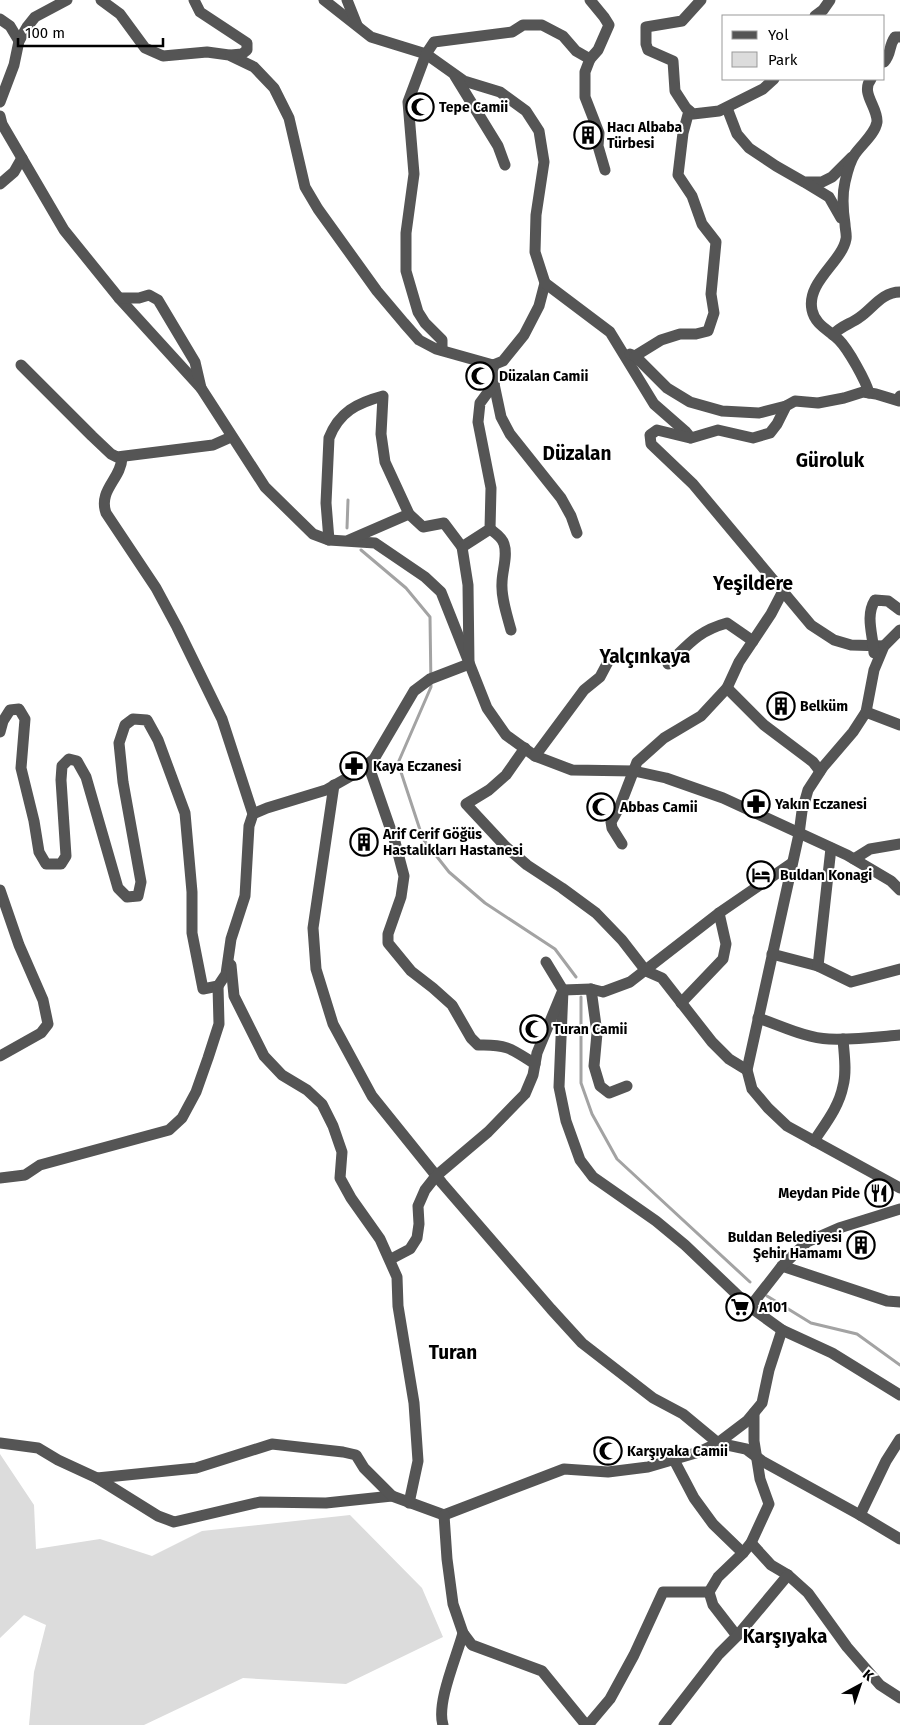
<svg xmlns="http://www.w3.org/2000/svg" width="900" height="1725" font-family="'Fira Sans',sans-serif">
<rect width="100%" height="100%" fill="#fff"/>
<polygon fill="#dcdcdc" points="0,1454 34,1505 36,1549 100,1539 152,1556 202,1531 350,1515 422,1588 443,1637 346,1684 243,1678 144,1725 29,1725 34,1672 46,1625 24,1615 0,1638"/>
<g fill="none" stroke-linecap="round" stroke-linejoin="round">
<g stroke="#a3a3a3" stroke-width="3">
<polyline points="347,528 348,500"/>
<polyline points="361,550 406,588 430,617 431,687 398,763 423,839 449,872 485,903 555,949 576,977"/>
<polyline points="581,997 581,1083 592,1114 617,1159 750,1282"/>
<polyline points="767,1296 811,1323 857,1334 900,1365"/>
</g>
<g stroke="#555" stroke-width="11">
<polyline points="101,0 120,14 145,48 163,56 207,52 229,55 254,67 274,88 289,118 305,187 318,209 377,291 404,323 419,340 436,349 493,365 503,361 524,335 539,306 545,283 535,252 536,215 544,162 539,131 526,111 500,92 464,81 426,54 371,37 324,0"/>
<polyline points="194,0 200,12 247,43 247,50 242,54 231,55"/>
<polyline points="347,0 357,25"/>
<polyline points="701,0 682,21 646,27 646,44 648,50 673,61 675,91 686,108 693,114 719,111 763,89 774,79"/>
<polyline points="815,16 823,10 830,0"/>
<polyline points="0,19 10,26 19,41"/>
<polyline points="590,59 585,72 585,97 599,133 598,146 605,170"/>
<path d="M 884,62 C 892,53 888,47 895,37 L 900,37"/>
<polyline points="455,76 498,146 505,165"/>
<polyline points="0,102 14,65 19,41 27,27 35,17 67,0"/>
<polyline points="727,108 737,134 749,148 776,166 804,182 822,182 832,177 852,157"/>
<polyline points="0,116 2,124 64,230 119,298 201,388 265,487 313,534 329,540 375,543 425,577 441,592 487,708 506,735 535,756 572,770 634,771 666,778 723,798 847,855 891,881 900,890"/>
<polyline points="806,183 829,197 841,218"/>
<polyline points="0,184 14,172 22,158"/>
<polyline points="545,283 610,332 654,404 686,432 691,438 718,430 753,438 770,433 777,424 786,406 795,401 818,403 844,398 863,392 876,394 899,401 900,396"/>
<polyline points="119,298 139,298 149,295 158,300 195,362 201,388"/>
<path d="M 833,335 C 840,326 851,324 860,317 C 873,308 882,292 900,292"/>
<polyline points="442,350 442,340 425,323 418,312 406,271 406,233 414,174 408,102 426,54 434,42 512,32 523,25 542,25 563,36 576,51 590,59 598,50 609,25 604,17 590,0"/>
<polyline points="630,354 635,356 667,388 690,402 722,411 759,413 786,406"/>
<polyline points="635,356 661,340 680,334 696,334 708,331 714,313 711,294 716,242 702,224 692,196 678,175 683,133 689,111"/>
<polyline points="21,365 92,436 111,454 117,457 213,445 231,437"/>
<polyline points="494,384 501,417 510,434 561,498 571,516 577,533"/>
<path d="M 869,393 C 866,381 848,349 839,340 C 829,330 815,325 812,310 C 806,282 842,262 846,239 C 847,235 845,229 845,224 C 843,211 842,195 845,182 C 847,173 850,161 855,154 C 862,144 875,134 877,122 C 878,107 860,93 871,79"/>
<polyline points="690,438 657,430 650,435 651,444 693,484 811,625 834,640 851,645 884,646"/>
<path d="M 122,458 C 121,479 98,490 106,513 L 156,588 L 177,627 L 222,719 L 253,814"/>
<path d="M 490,529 C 495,533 502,537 504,544 C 508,556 502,571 502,583 C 501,598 507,615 511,630"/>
<path d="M 329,540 L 326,503 L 329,438 C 339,412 357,403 383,396 L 381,434 L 385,462 L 409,514 L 423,527 L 444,523 L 462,547"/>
<polyline points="349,540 409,514"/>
<polyline points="900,630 884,646 874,670 866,712 853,732 823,767 808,790 802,811 799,834 747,1070 752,1089 768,1108 787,1126 900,1188"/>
<path d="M 874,653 C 873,635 865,616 875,600 L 888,601 L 900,610"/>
<path d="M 668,664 C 689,644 698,631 727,623 L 753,641"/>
<polyline points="727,688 764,725 813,762 820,771"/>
<polyline points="866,712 900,725"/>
<polyline points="0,732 3,721 10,710 19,709 25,719 21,768 34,821 39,852 46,864 61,864 66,856 61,780 62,766 69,759 77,761 86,777 118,888 127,897 138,896 141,882 123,782 119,743 125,725 133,719 147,720 158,740 185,813 192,892 192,933 203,989 218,986 226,974 231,939 245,896 249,826 253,814 267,808 326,790 356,773 374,759 414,691 430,679 469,664 468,585 462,547 490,529 491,488 478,422 480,403 494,384 493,365"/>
<polyline points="525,748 506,775 489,790 466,804 506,847 527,865 562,888 596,913 622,940 646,971 662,978 712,1042 729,1059 747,1070"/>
<polyline points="535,756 584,690 600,677 609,660"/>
<path d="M 368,764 L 395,842 L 404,876 L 401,897 L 388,934 L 388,943 L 411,971 L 433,988 L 452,1005 L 471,1038 L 478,1045 C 507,1044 512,1049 535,1064"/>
<polyline points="334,785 313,928 316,969 333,1024 372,1096 442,1183 551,1309 582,1343 653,1398 683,1414 718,1443 746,1449 762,1461 860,1515 900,1539"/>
<polyline points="622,844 612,828 611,822 620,806 637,762 664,738 701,716 727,688 739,662 771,614 783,591"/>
<polyline points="854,859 870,849 900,844"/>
<polyline points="0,890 19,945 43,1000 48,1024 41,1033 0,1056"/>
<polyline points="772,954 818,966 851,982 900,969"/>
<polyline points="546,962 563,990 559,1087 566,1121 580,1160 593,1177 656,1221 685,1245 750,1307 782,1330 832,1353 900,1395"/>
<polyline points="231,965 234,996 264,1056 282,1075 307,1090 322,1104 333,1126 342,1152 340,1178 351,1198 380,1239 397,1277 398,1306 414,1403 418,1461 409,1503"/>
<polyline points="818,966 831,848"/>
<polyline points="591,989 597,1033 594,1066 600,1086 609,1093 627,1086"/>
<polyline points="681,1003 723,959 726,944 719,913"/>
<path d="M 758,1018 C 780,1025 805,1038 829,1039 C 853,1040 877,1037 900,1035"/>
<path d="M 814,1141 C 825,1124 839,1107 843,1086 C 847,1071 844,1054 843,1039"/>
<polyline points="0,1178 25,1175 40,1165 169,1130 182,1118 196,1092 208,1058 219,1024 218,986"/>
<polyline points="391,1259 410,1249 417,1238 419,1224 418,1206 425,1190 436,1176 488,1132 525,1094 533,1075 537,1053 563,990 591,989 603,992 630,982 719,913 792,863"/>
<polyline points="782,1266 887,1301 900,1302"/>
<polyline points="750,1307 782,1266 807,1242 839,1228 900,1209"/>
<polyline points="0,1443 38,1448 58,1460 97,1478 158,1516 174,1522 260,1502 326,1503 392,1496 444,1515 564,1469 608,1472 648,1467 699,1452 718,1443 747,1421 762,1403 769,1370 782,1330"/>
<polyline points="674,1460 694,1498 713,1524 743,1553"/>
<polyline points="97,1478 196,1468 272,1444 343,1452 356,1455 364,1468 392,1496"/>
<polyline points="444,1515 447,1559 453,1604 463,1633 472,1645 542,1671 586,1725"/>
<polyline points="860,1515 886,1461 900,1439"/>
<polyline points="751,1543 771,1565 788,1575 808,1593 847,1647 880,1685 900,1698"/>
<polyline points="737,1636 713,1605 709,1592 718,1577 743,1553 751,1543 769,1504 760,1479 754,1441 754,1413"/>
<path d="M 443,1725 C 436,1703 457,1656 463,1633"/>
<polyline points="588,1725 610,1699 634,1655 663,1592 709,1592"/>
<polyline points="664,1725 719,1654 737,1636 788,1575"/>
</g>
</g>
<defs>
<g id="mosque-ring" transform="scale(1.4375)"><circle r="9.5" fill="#fff" stroke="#000" stroke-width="1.5"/><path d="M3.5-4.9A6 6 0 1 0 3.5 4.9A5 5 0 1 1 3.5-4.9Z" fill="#000"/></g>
<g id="building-ring" transform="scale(1.4375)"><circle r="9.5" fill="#fff" stroke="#000" stroke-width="1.5"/><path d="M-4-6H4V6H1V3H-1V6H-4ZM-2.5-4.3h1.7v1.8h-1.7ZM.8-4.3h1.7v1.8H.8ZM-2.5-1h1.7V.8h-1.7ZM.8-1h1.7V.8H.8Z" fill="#000"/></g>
<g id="pharmacy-ring" transform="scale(1.4375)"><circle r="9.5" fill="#fff" stroke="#000" stroke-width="1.5"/><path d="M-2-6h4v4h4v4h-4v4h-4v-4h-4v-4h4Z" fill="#000"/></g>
<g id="hotel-ring" transform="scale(1.4375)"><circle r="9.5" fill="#fff" stroke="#000" stroke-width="1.5"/><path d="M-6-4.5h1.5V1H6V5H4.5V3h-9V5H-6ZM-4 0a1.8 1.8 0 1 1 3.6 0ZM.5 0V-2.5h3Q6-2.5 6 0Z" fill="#000"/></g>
<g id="restaurant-ring" transform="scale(1.4375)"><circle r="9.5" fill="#fff" stroke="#000" stroke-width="1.5"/><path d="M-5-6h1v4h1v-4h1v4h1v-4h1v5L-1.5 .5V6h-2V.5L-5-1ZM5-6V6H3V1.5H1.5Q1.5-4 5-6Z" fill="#000"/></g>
<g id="supermarket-ring" transform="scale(1.4375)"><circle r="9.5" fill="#fff" stroke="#000" stroke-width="1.5"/><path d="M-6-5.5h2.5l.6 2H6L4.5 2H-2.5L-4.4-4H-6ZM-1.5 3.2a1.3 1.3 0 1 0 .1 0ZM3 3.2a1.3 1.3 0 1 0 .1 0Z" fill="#000"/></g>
</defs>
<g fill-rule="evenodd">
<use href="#mosque-ring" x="420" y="107"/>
<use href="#building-ring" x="588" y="135"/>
<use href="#mosque-ring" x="480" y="376"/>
<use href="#building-ring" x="781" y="706"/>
<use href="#pharmacy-ring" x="354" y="766"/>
<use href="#pharmacy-ring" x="756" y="804"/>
<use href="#mosque-ring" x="601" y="807"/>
<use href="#building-ring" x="364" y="842"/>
<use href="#hotel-ring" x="761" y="875"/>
<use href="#mosque-ring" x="534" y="1029"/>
<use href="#restaurant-ring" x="879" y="1193"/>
<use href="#building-ring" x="861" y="1245"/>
<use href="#supermarket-ring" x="740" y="1307"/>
<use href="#mosque-ring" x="608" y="1451"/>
</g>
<g text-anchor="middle" stroke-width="4" stroke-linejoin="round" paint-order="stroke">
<g font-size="14" font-weight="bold" fill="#000" stroke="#fff" text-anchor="start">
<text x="439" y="112">Tepe Camii</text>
<text x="607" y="132">Hacı Albaba<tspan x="607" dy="16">Türbesi</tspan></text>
<text x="499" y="381">Düzalan Camii</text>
<text x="800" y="711">Belküm</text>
<text x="373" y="771">Kaya Eczanesi</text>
<text x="775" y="809">Yakın Eczanesi</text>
<text x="620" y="812">Abbas Camii</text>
<text x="383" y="839">Arif Cerif Göğüs<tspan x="383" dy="16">Hastalıkları Hastanesi</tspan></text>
<text x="780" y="880">Buldan Konagi</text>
<text x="553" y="1034">Turan Camii</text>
<text x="860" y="1198" text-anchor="end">Meydan Pide</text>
<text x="842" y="1242" text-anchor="end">Buldan Belediyesi<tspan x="842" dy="16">Şehir Hamamı</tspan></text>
<text x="759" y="1312">A101</text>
<text x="627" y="1456">Karşıyaka Camii</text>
</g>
<g font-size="19" font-weight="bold" fill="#000" stroke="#fff">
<text x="577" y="460">Düzalan</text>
<text x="830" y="467">Güroluk</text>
<text x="753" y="590">Yeşildere</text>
<text x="645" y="663">Yalçınkaya</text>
<text x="453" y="1359">Turan</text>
<text x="785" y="1643">Karşıyaka</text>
</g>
</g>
<rect x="722" y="15" width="162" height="65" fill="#ffffff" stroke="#999999"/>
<rect x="732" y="31" width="25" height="8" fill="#555555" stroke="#999999"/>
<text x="768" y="40" font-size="15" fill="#000000">Yol</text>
<rect x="732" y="52" width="25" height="15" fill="#dcdcdc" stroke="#999999"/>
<text x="768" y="65" font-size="15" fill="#000000">Park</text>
<g transform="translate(860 1685) rotate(40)" stroke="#ffffff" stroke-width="4" paint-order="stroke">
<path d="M0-4L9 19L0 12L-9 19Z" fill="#000000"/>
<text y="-8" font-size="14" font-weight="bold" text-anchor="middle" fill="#000000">K</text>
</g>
<path d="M18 38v8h145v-8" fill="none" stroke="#000000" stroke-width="2.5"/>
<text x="25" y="38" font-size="15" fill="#000000" stroke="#ffffff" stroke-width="4" paint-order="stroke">100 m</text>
</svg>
